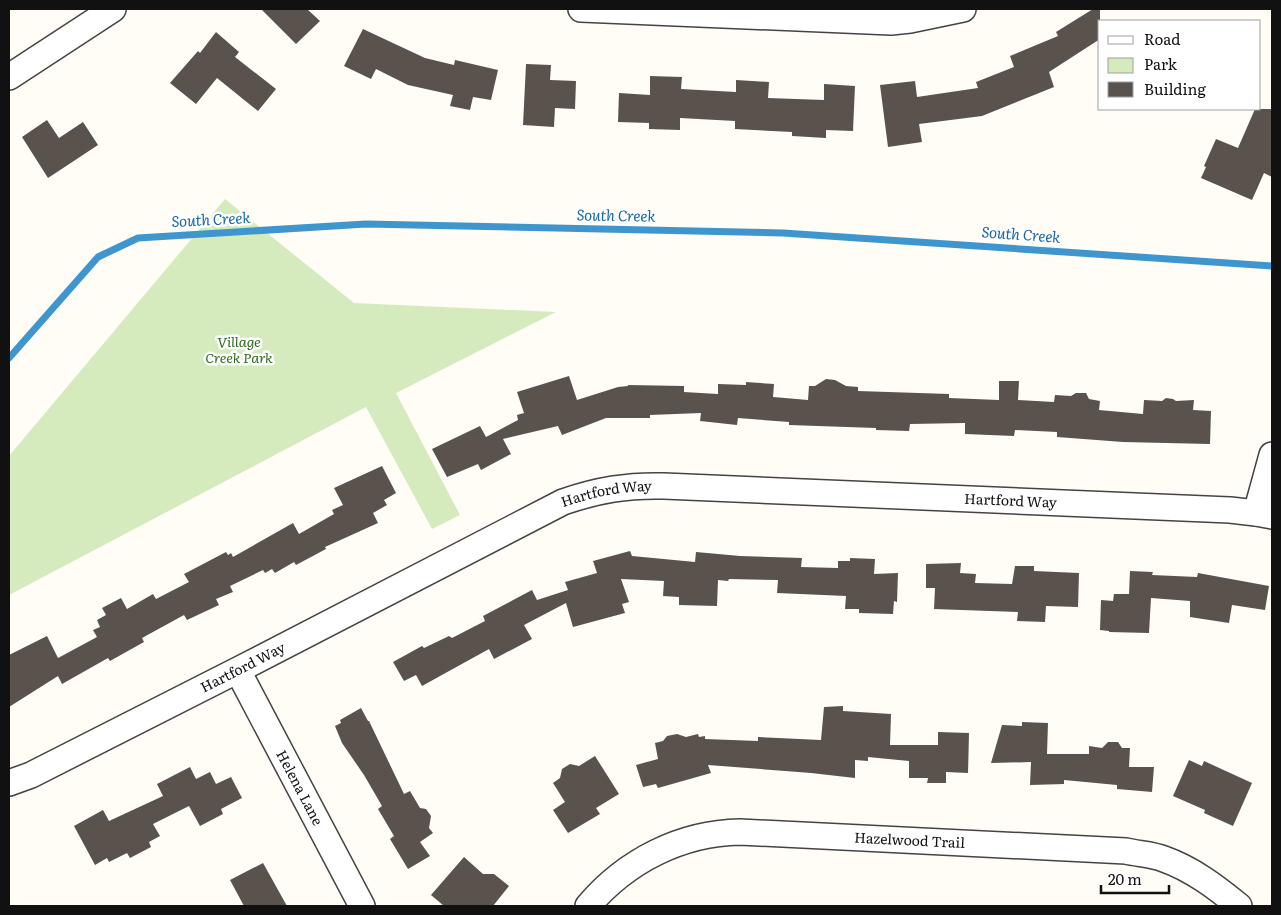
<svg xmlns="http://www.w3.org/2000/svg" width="1281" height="915" font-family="Literata,serif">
<rect width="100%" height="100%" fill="#fffdf5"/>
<polygon fill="#d5ebbd" points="225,199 354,303 556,312 396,393 460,515 432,529 366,407 9,595 9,456"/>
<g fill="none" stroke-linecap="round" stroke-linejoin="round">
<polyline stroke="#3f96cf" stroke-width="7" points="9,358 98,257 138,238 366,224 783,233 1272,266"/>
</g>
<g fill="#5a524d">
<polygon points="261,9 307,9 320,21 296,44"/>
<polygon points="1093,9 1100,9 1100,39 1049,72 1054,87 982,116 919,124 922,142 888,147 880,85 915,81 917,97 978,88 976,82 1014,67 1010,56 1058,36 1056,32"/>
<polygon points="363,29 425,58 454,65 455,60 498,70 491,100 473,97 470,110 450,106 453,95 408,85 376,69 371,79 344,66"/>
<polygon points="216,32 239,52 235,57 276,89 258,111 217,78 196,104 170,83 198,51 200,53"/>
<polygon points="526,64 551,65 550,80 576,81 575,109 555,108 554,127 523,125"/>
<polygon points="650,76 682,77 681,89 736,92 736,80 769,82 768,98 824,100 824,84 855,86 853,131 826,130 826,138 792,136 792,132 735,129 735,121 680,118 680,130 649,129 649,123 618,122 619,93 650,95"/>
<polygon points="1255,109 1272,109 1272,177 1264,173 1252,200 1201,178 1206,167 1204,166 1216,139 1238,148"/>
<polygon points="47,120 59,138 83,122 98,145 48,178 22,137"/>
<polygon points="569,376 577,400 618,387 628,386 628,385 684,386 684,392 718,394 718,384 746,385 746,382 774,384 773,397 808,400 809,386 815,386 826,379 835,380 846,386 858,387 858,391 949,394 949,398 999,400 999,381 1019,381 1018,400 1054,402 1055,395 1071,396 1076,393 1086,393 1089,399 1100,401 1099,410 1143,414 1144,400 1162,401 1166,398 1173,399 1176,401 1194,400 1193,410 1211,411 1210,444 1123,442 1057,437 1057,432 1015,430 1014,436 965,434 965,423 910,424 909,431 876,430 876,428 789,425 789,422 738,418 737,425 700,421 701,413 650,415 650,418 606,418 562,435 558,426 503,439 511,454 481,470 478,464 447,477 432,449 480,426 486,437 518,420 517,415 524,413 517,392"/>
<polygon points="382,466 396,493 384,500 387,505 373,513 378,523 325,547 326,549 296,565 294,562 275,573 272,569 265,573 263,570 230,586 233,592 216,599 219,605 187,620 184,615 142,638 144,642 110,661 108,658 62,684 58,676 9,707 9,655 47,636 58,658 97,637 93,630 100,627 97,620 106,615 102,608 121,598 127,609 153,594 156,599 189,582 184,574 226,552 228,555 231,553 233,557 293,523 299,534 334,514 332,510 343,505 334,488"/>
<polygon points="630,551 632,556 695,562 696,552 740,556 802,558 801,567 838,568 838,561 850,561 850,558 875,559 874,574 898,573 897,602 894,601 893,614 859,613 859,609 845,609 846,596 777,593 778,580 729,579 728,581 718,580 717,606 679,605 679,597 663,596 664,581 621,579 629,602 622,604 625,613 573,627 566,603 524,625 532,639 494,659 489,649 422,686 416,675 404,681 393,662 422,646 424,648 449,636 452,638 485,621 483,616 532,590 537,600 568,590 565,582 597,573 593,561"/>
<polygon points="961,563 960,573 976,574 975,583 1012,584 1015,566 1034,566 1034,571 1079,573 1078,607 1046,606 1045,622 1017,621 1018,612 934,609 935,588 926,588 926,564"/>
<polygon points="1130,571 1153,572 1152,575 1197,577 1198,573 1269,586 1265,610 1232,605 1229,623 1190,617 1190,601 1151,598 1149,633 1109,632 1109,631 1100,630 1101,600 1113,601 1114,594 1129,594"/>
<polygon points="843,706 843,711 891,714 890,745 938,745 938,732 969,733 968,773 946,772 946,783 927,783 928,778 909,778 909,761 868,757 868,761 855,760 855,778 811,773 708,765 711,773 658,788 656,784 643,787 636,765 658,759 655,743 663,741 667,736 677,734 686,737 698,734 699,737 705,736 705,739 758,741 758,737 821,740 824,707"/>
<polygon points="361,708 368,721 369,721 404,794 410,791 420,808 426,809 431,816 429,828 433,833 420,842 430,856 408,869 390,839 394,836 378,809 382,806 364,775 342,743 335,726 341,723 340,720"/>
<polygon points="1022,722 1048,723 1047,754 1089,754 1089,746 1102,748 1108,742 1118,742 1122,748 1130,748 1129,767 1154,767 1152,792 1117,789 1117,785 1064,780 1064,784 1030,785 1031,762 991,763 1002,725 1022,726"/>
<polygon points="595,756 619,794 596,808 600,814 568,833 553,810 565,802 553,783 560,778 562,769 570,764 579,766"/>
<polygon points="1189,760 1202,766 1204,761 1252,783 1233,826 1204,813 1205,810 1173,796"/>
<polygon points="190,767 196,779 210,772 216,784 231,777 242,798 221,809 223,814 200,826 189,806 153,824 160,836 149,842 151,847 130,858 127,853 109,862 107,858 95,865 74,826 103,810 109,821 163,796 157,784"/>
<polygon points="464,857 483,874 494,874 509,886 493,906 444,906 431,895"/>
<polygon points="263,863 287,906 244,906 230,880"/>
</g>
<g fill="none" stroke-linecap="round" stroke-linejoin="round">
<g stroke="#444" stroke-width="28">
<g id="minor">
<polyline points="581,9 891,22 910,20 963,9"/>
<polyline points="9,77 113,9"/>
<polyline points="1256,513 1272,455"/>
<path id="s1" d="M 238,671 L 362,906"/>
<path id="s2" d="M 9,783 L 31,775 L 240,669 L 563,502 C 598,490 627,485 664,486 L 1230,510 L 1256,513 L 1272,516"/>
<path id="s3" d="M 588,906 C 626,861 681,833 740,832 L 1126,851 C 1138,854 1152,854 1164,859 C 1192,869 1216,887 1239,906"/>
</g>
</g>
<use href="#minor" stroke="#fff" stroke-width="25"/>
</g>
<g text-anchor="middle" stroke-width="5" stroke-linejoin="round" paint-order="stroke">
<g font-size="14" font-style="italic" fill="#2f6b1f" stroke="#fff">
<text x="239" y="347">Village<tspan x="239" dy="16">Creek Park</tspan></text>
</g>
<g font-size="14" fill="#111" stroke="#fff">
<text dy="5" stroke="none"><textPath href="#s2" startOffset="666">Hartford Way</textPath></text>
<text dy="5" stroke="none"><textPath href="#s2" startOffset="1071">Hartford Way</textPath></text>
<text dy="5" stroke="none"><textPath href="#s2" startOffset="261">Hartford Way</textPath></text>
<text dy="5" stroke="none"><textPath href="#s1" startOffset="132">Helena Lane</textPath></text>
<text dy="5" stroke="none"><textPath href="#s3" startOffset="344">Hazelwood Trail</textPath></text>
</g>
<g font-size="15" font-style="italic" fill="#1768a6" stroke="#fff">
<text transform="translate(616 216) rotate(1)" y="5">South Creek</text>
<text transform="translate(211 220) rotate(-3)" y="5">South Creek</text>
<text transform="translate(1021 235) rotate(4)" y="5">South Creek</text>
</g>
</g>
<rect width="1281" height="915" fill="none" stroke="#111111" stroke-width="20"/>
<rect x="1098" y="20" width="162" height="90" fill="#ffffff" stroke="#a0a0a0"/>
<rect x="1108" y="36" width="25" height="8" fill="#ffffff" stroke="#a0a0a0"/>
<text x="1144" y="45" font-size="15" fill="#111111">Road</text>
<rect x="1108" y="58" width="25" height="15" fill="#d5ebbd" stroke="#a0a0a0"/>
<text x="1144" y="70" font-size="15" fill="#111111">Park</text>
<rect x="1108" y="82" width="25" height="15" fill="#5a524d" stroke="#a0a0a0"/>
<text x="1144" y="95" font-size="15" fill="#111111">Building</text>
<path d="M1101 885v8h68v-8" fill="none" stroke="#111111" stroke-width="2.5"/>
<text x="1108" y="885" font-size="15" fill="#111111" stroke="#ffffff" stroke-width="4" paint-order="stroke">20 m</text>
</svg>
